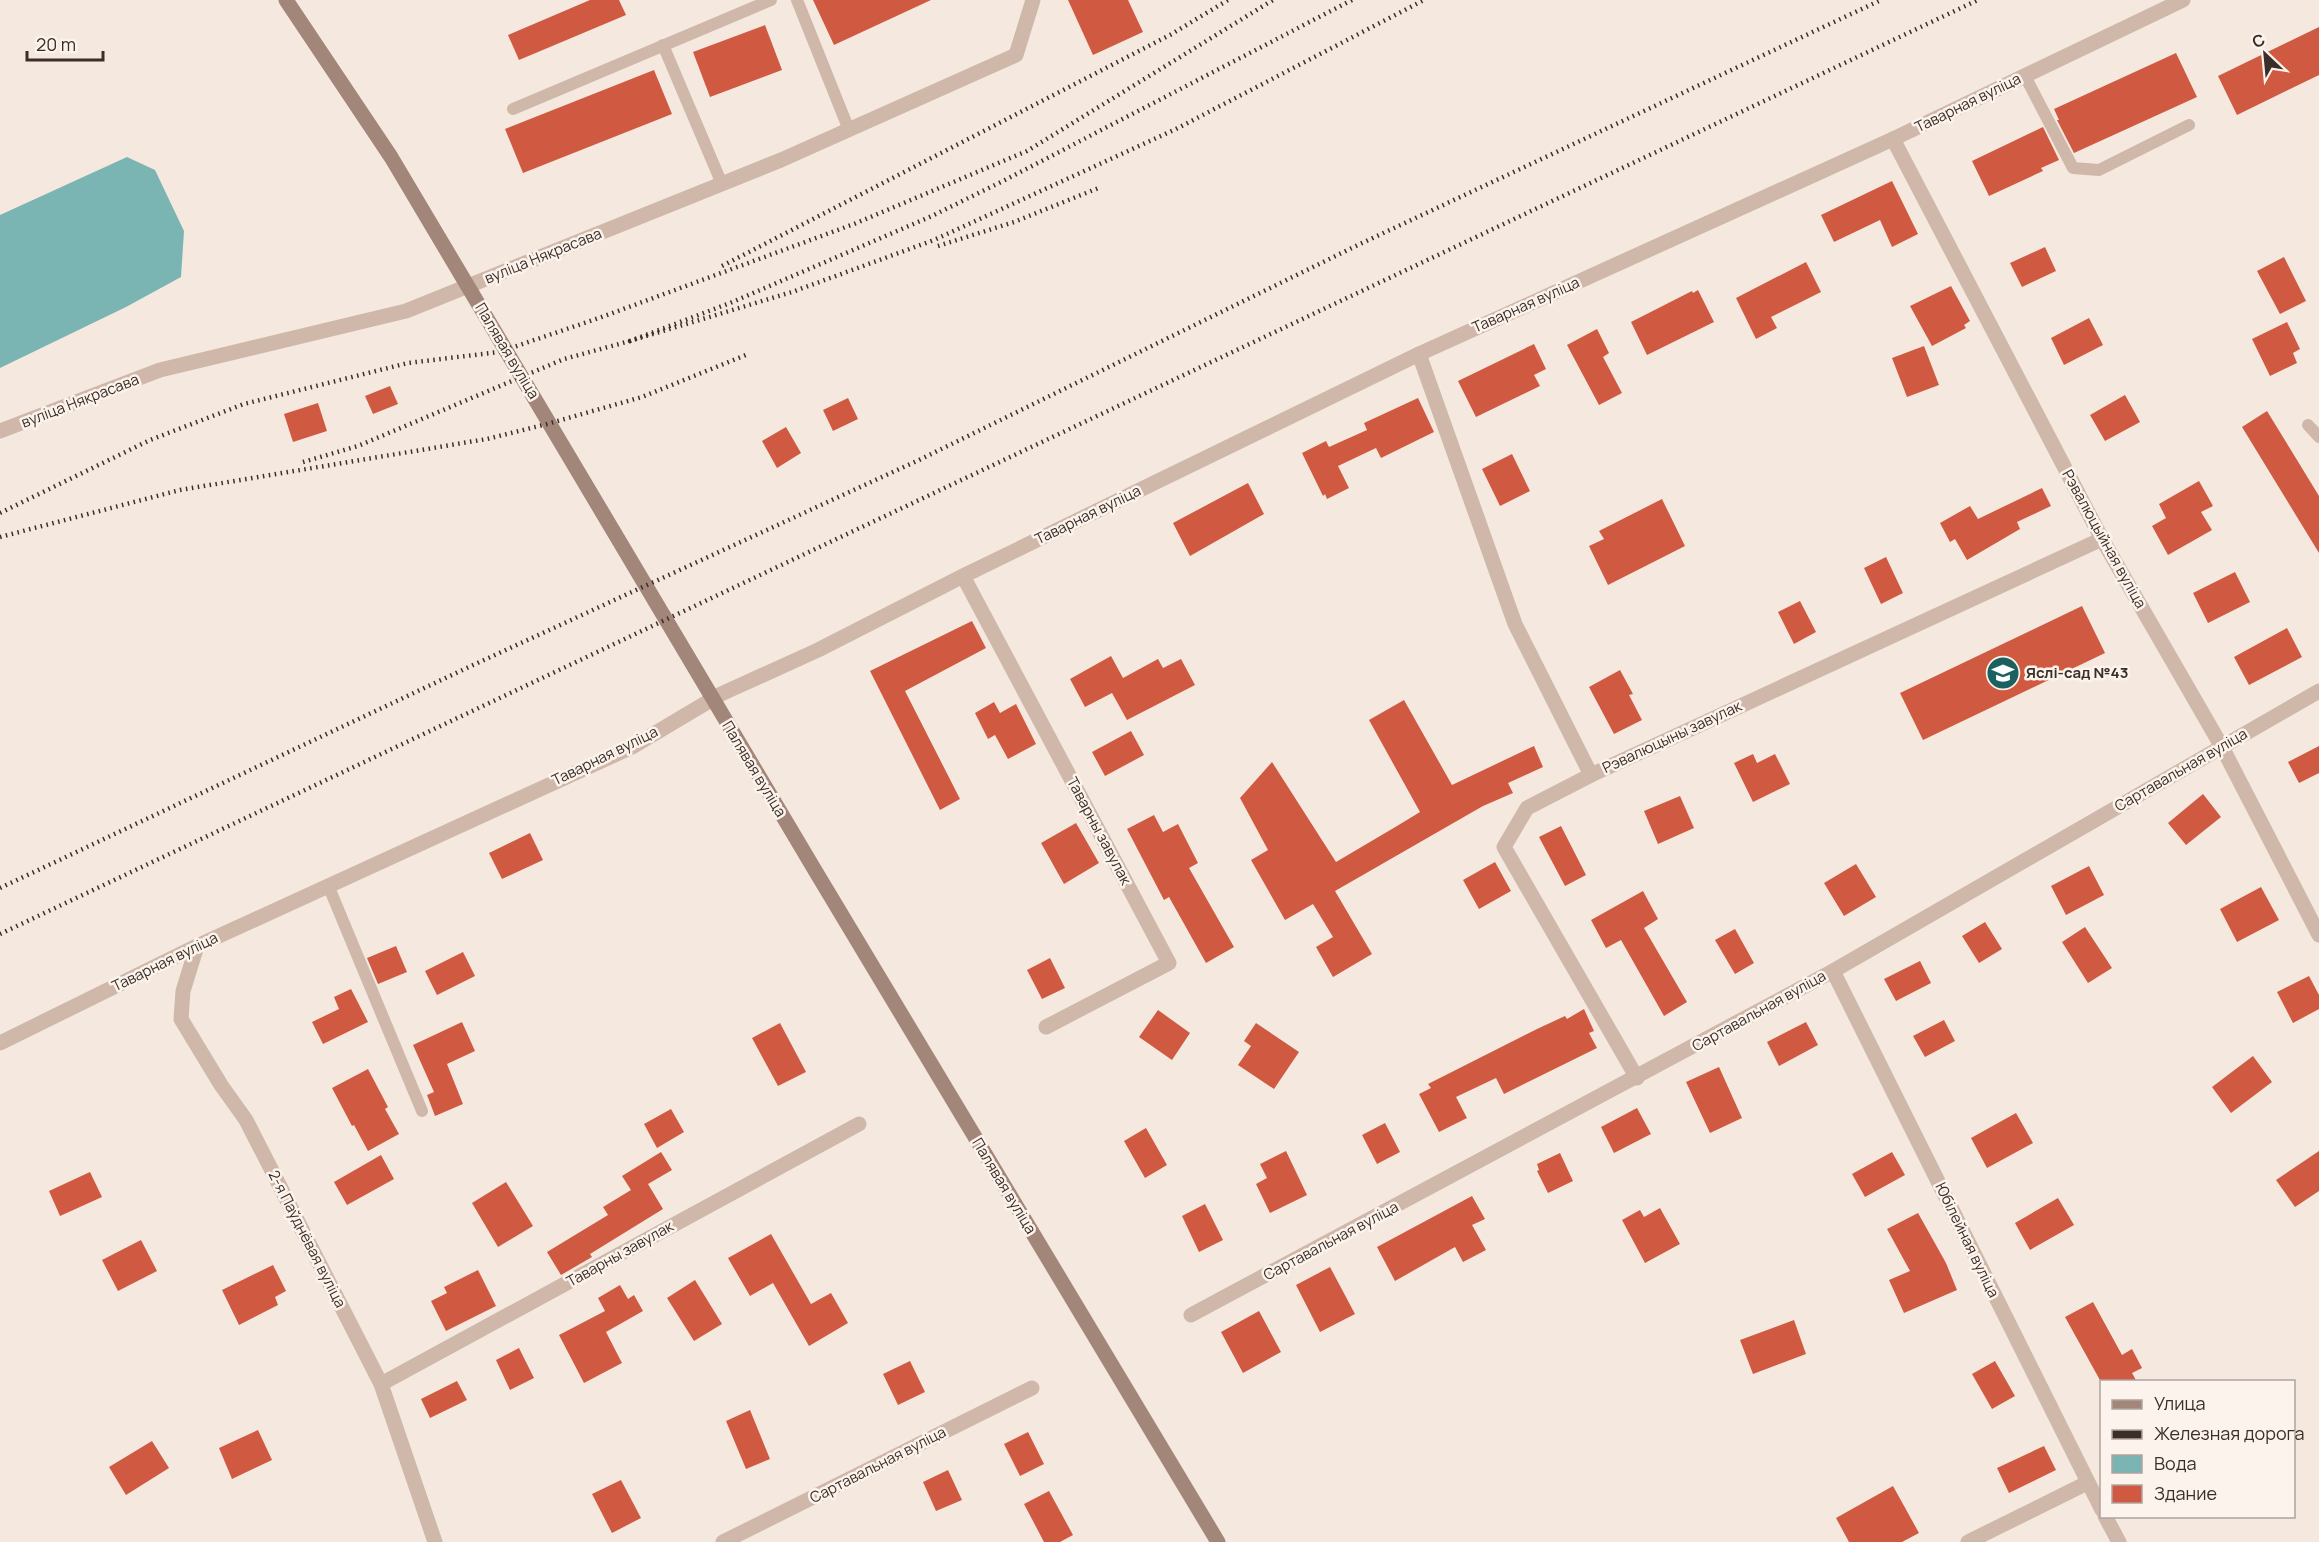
<svg xmlns="http://www.w3.org/2000/svg" width="2319" height="1542" font-family="Manrope,sans-serif">
<rect width="100%" height="100%" fill="#f5e9df"/>
<polygon fill="#7bb5b3" points="127,157 155,170 184,231 181,277 126,307 0,368 0,215"/>
<g fill="#d05942">
<polygon points="590,0 619,0 626,15 519,60 508,35"/>
<polygon points="813,0 931,0 834,45"/>
<polygon points="1068,0 1128,0 1143,32 1093,55"/>
<polygon points="765,25 782,70 710,97 693,52"/>
<polygon points="2319,27 2319,75 2237,115 2218,76"/>
<polygon points="2176,53 2197,97 2074,153 2057,120 2059,120 2054,109"/>
<polygon points="654,70 672,114 523,173 505,129"/>
<polygon points="2043,127 2059,160 2041,168 2043,171 1989,196 1972,161"/>
<polygon points="1892,181 1918,234 1892,247 1880,220 1834,242 1821,215"/>
<polygon points="2045,247 2056,271 2022,287 2010,263"/>
<polygon points="2284,257 2306,301 2280,314 2257,271"/>
<polygon points="1806,262 1821,292 1771,317 1777,328 1756,339 1736,298"/>
<polygon points="1951,286 1970,321 1964,325 1966,328 1932,346 1910,306"/>
<polygon points="1698,290 1714,322 1647,355 1631,322 1692,291 1693,293"/>
<polygon points="2089,318 2103,345 2064,365 2051,338"/>
<polygon points="2287,322 2300,349 2293,353 2297,363 2270,376 2252,339"/>
<polygon points="1597,329 1609,353 1603,357 1622,393 1599,405 1567,345"/>
<polygon points="1534,344 1546,369 1534,375 1540,386 1476,417 1458,381"/>
<polygon points="1924,346 1939,385 1907,397 1892,358"/>
<polygon points="390,386 398,404 373,414 365,396"/>
<polygon points="2125,395 2140,422 2105,441 2090,415"/>
<polygon points="848,398 858,419 833,431 823,410"/>
<polygon points="1418,398 1434,432 1381,458 1376,448 1338,466 1349,488 1327,499 1325,494 1323,496 1302,453 1326,441 1329,447 1367,430 1364,423"/>
<polygon points="318,403 327,431 293,442 284,414"/>
<polygon points="2267,411 2319,496 2319,553 2242,427"/>
<polygon points="786,427 801,453 777,468 762,441"/>
<polygon points="1512,454 1530,491 1500,506 1482,469"/>
<polygon points="2199,481 2213,506 2201,512 2212,530 2168,555 2152,526 2166,518 2159,504"/>
<polygon points="1248,483 1264,514 1190,556 1173,523"/>
<polygon points="2042,488 2051,506 2017,522 2020,529 1967,560 1955,539 1950,542 1940,523 1970,506 1978,519"/>
<polygon points="1662,499 1685,546 1608,585 1589,546 1604,539 1599,531"/>
<polygon points="1886,557 1903,593 1881,604 1864,568"/>
<polygon points="2235,572 2250,602 2208,623 2193,593"/>
<polygon points="1800,601 1816,632 1794,644 1778,612"/>
<polygon points="2082,606 2105,653 1923,740 1900,693"/>
<polygon points="972,621 986,648 905,691 960,799 940,810 870,671"/>
<polygon points="2287,628 2302,657 2249,685 2234,657"/>
<polygon points="1111,656 1123,678 1158,659 1163,668 1181,659 1195,685 1127,720 1112,693 1085,707 1070,679"/>
<polygon points="1620,670 1633,694 1629,695 1642,720 1614,734 1589,687"/>
<polygon points="1404,700 1452,785 1534,746 1543,767 1508,783 1513,793 1483,806 1335,891 1372,954 1333,977 1316,947 1333,937 1313,904 1285,920 1251,860 1268,850 1240,798 1272,762 1336,862 1397,826 1420,812 1369,720"/>
<polygon points="994,702 1000,713 1016,704 1036,744 1008,759 995,735 988,739 975,713"/>
<polygon points="1131,731 1144,755 1105,776 1092,752"/>
<polygon points="2319,746 2319,773 2299,783 2288,762"/>
<polygon points="1753,754 1757,763 1775,754 1790,784 1753,802 1734,763"/>
<polygon points="2203,794 2221,817 2186,845 2168,823"/>
<polygon points="1680,796 1694,828 1658,844 1644,811"/>
<polygon points="1154,815 1163,832 1178,824 1198,863 1189,868 1234,947 1206,963 1169,897 1164,900 1127,829"/>
<polygon points="1076,823 1099,863 1064,884 1041,843"/>
<polygon points="1561,826 1586,875 1565,886 1539,837"/>
<polygon points="530,833 543,860 502,879 489,853"/>
<polygon points="1495,862 1511,891 1479,909 1463,880"/>
<polygon points="1856,864 1876,897 1844,916 1824,883"/>
<polygon points="2089,866 2104,895 2066,915 2051,886"/>
<polygon points="2261,887 2279,920 2237,942 2220,909"/>
<polygon points="1643,891 1658,919 1644,928 1687,1002 1664,1016 1621,940 1606,948 1591,920"/>
<polygon points="1985,922 2002,949 1979,963 1962,936"/>
<polygon points="2085,927 2112,968 2088,983 2062,942"/>
<polygon points="1735,929 1754,963 1735,974 1715,940"/>
<polygon points="396,946 407,972 378,984 367,958"/>
<polygon points="463,952 475,976 437,995 425,971"/>
<polygon points="1050,958 1065,988 1042,999 1027,970"/>
<polygon points="1920,961 1931,983 1896,1001 1884,979"/>
<polygon points="2309,976 2319,995 2319,1009 2293,1023 2277,992"/>
<polygon points="351,989 368,1022 323,1044 312,1022 339,1009 334,997"/>
<polygon points="1584,1009 1594,1031 1589,1033 1597,1048 1504,1094 1496,1078 1456,1097 1467,1118 1439,1132 1419,1094 1431,1088 1428,1084 1537,1029 1565,1016 1567,1019"/>
<polygon points="1158,1010 1190,1033 1172,1060 1139,1037"/>
<polygon points="1944,1020 1955,1041 1925,1057 1913,1036"/>
<polygon points="462,1022 475,1051 447,1064 463,1104 435,1116 427,1095 434,1092 413,1045"/>
<polygon points="1806,1022 1818,1045 1779,1066 1767,1042"/>
<polygon points="780,1023 806,1072 778,1086 752,1038"/>
<polygon points="1256,1023 1299,1052 1274,1089 1238,1065 1251,1046 1244,1041"/>
<polygon points="2253,1056 2272,1082 2231,1113 2212,1087"/>
<polygon points="1719,1067 1742,1118 1710,1133 1686,1082"/>
<polygon points="368,1069 388,1107 385,1109 399,1134 368,1151 354,1125 352,1126 332,1088"/>
<polygon points="1637,1108 1651,1134 1614,1153 1601,1127"/>
<polygon points="671,1109 684,1132 657,1148 644,1124"/>
<polygon points="2016,1113 2033,1143 1987,1168 1971,1138"/>
<polygon points="1385,1123 1400,1152 1377,1164 1362,1135"/>
<polygon points="1146,1128 1167,1165 1145,1178 1124,1141"/>
<polygon points="1286,1151 1307,1195 1270,1213 1256,1184 1267,1178 1260,1164"/>
<polygon points="2319,1151 2319,1191 2295,1207 2276,1180"/>
<polygon points="661,1152 672,1170 648,1184 663,1209 590,1254 592,1257 561,1275 547,1252 608,1215 603,1207 631,1190 622,1176"/>
<polygon points="1892,1152 1905,1175 1865,1197 1852,1174"/>
<polygon points="1560,1153 1573,1181 1548,1193 1537,1171 1539,1170 1537,1164"/>
<polygon points="381,1155 394,1179 347,1205 334,1182"/>
<polygon points="90,1172 102,1197 60,1216 49,1191"/>
<polygon points="506,1182 533,1226 498,1247 472,1203"/>
<polygon points="1472,1196 1485,1219 1472,1225 1486,1250 1463,1262 1455,1247 1395,1281 1377,1247"/>
<polygon points="2058,1198 2074,1225 2030,1250 2015,1223"/>
<polygon points="1205,1204 1223,1240 1199,1252 1182,1216"/>
<polygon points="1660,1208 1680,1244 1645,1263 1622,1220 1640,1210 1644,1217"/>
<polygon points="1918,1213 1946,1263 1957,1290 1904,1313 1889,1280 1910,1271 1887,1229"/>
<polygon points="771,1234 811,1304 831,1293 848,1323 809,1346 773,1283 750,1296 728,1258"/>
<polygon points="141,1240 157,1271 118,1291 102,1260"/>
<polygon points="273,1265 286,1291 275,1297 278,1305 239,1325 222,1290"/>
<polygon points="1330,1267 1355,1314 1320,1332 1296,1285"/>
<polygon points="478,1270 496,1306 446,1331 431,1301 447,1293 444,1287"/>
<polygon points="695,1280 722,1324 694,1341 667,1298"/>
<polygon points="620,1285 628,1299 634,1295 643,1311 606,1332 622,1363 584,1383 559,1335 605,1311 598,1298"/>
<polygon points="2093,1302 2122,1355 2132,1349 2142,1368 2132,1373 2137,1382 2101,1382 2065,1317"/>
<polygon points="1259,1311 1281,1352 1243,1373 1221,1332"/>
<polygon points="1794,1320 1806,1354 1753,1374 1740,1340"/>
<polygon points="519,1348 534,1378 510,1390 496,1360"/>
<polygon points="910,1361 925,1392 898,1405 883,1374"/>
<polygon points="1995,1361 2015,1396 1992,1409 1972,1374"/>
<polygon points="457,1381 467,1400 430,1418 421,1399"/>
<polygon points="750,1410 770,1459 746,1469 726,1421"/>
<polygon points="258,1430 272,1460 232,1479 219,1448"/>
<polygon points="1028,1432 1044,1464 1020,1476 1004,1444"/>
<polygon points="152,1441 169,1468 126,1495 109,1467"/>
<polygon points="2044,1446 2056,1470 2009,1493 1997,1468"/>
<polygon points="948,1470 962,1500 936,1511 923,1482"/>
<polygon points="621,1480 641,1518 612,1533 592,1494"/>
<polygon points="1893,1486 1919,1533 1902,1542 1849,1542 1836,1518"/>
<polygon points="1049,1491 1073,1535 1060,1542 1044,1542 1024,1504"/>
</g>
<g fill="none" stroke-linecap="round" stroke-linejoin="round">
<g stroke="#cfb7a9" stroke-width="12">
<polyline points="797,0 849,130"/>
<polyline points="663,45 722,184"/>
<polyline points="2025,76 2073,168 2099,170 2189,125"/>
<polyline points="513,109 771,0"/>
<polyline points="2308,425 2319,437"/>
<polyline points="328,885 422,1111"/>
</g>
<g stroke="#cfb7a9" stroke-width="15">
<polyline points="1893,139 2102,539 2222,747 2319,935"/>
<polyline points="1419,354 1515,624 1591,775"/>
<polyline points="0,431 160,370 406,311 781,160 1016,55 1033,0"/>
<polyline points="963,576 1169,963 1046,1027"/>
<polyline points="197,946 183,991 181,1019 221,1085 246,1120 381,1384 435,1542"/>
<polyline points="1833,971 2102,1510"/>
<polyline points="0,1043 197,946 632,747 721,694 818,650 963,576 1419,354 1893,139 2183,0"/>
<polyline points="1637,1078 1504,847 1527,808 1591,775 2102,539"/>
<polyline points="1191,1315 1833,971 2319,691"/>
<polyline points="381,1384 859,1124"/>
<polyline points="2105,1516 2119,1542"/>
<polyline points="723,1542 1032,1388"/>
<polyline points="1968,1542 2087,1483"/>
</g>
<polyline stroke="#a3867a" stroke-width="15" points="286,0 391,157 813,867 1218,1542"/>
<g stroke="#3b2e29" stroke-width="4.5" stroke-dasharray="1.5 4.5" stroke-linecap="butt">
<polyline points="1352,0 1005,180 932,216 730,303 630,341 792,292 934,240 1174,130 1424,0"/>
<polyline points="938,246 1014,222 1101,187"/>
<polyline points="722,266 1170,35 1228,0"/>
<polyline points="303,462 358,446 564,359 630,341"/>
<polyline points="0,513 150,440 244,404 408,363 499,352 599,318 854,224 1027,151 1273,0"/>
<polyline points="0,537 180,490 487,439 547,424 642,397 746,355"/>
<polyline points="0,888 471,666 919,460 1360,244 1881,0"/>
<polyline points="0,934 1978,0"/>
</g>
</g>
<defs>
<g id="school-disc" transform="scale(1.725)"><circle r="9.5" fill="#1b6160" stroke="#fcf3ec"/><path d="M0-5L7-2L0 1L-7-2ZM-4 1L0 2.5L4 1V4Q0 6-4 4Z" fill="#fff"/></g>
</defs>
<g fill-rule="evenodd">
<use href="#school-disc" x="2003" y="673"/>
</g>
<g text-anchor="middle" stroke-width="5" stroke-linejoin="round" paint-order="stroke">
<g font-size="15" fill="#3b2e29" stroke="#fcf3ec">
<text transform="translate(1968 103) rotate(-26)" y="5">Таварная вуліца</text>
<text transform="translate(543 256) rotate(-22)" y="5">вуліца Някрасава</text>
<text transform="translate(1526 305) rotate(-24)" y="5">Таварная вуліца</text>
<text transform="translate(507 351) rotate(59)" y="5">Палявая вуліца</text>
<text transform="translate(80 401) rotate(-21)" y="5">вуліца Някрасава</text>
<text transform="translate(1088 515) rotate(-26)" y="5">Таварная вуліца</text>
<text transform="translate(2104 539) rotate(61)" y="5">Рэвалюцыйная вуліца</text>
<text transform="translate(1672 737) rotate(-25)" y="5">Рэвалюцыны завулак</text>
<text transform="translate(605 756) rotate(-26)" y="5">Таварная вуліца</text>
<text transform="translate(754 769) rotate(59)" y="5">Палявая вуліца</text>
<text transform="translate(2181 770) rotate(-30)" y="5">Сартавальная вуліца</text>
<text transform="translate(1099 831) rotate(62)" y="5">Таварны завулак</text>
<text transform="translate(165 962) rotate(-26)" y="5">Таварная вуліца</text>
<text transform="translate(1759 1011) rotate(-29)" y="5">Сартавальная вуліца</text>
<text transform="translate(1004 1186) rotate(59)" y="5">Палявая вуліца</text>
<text transform="translate(307 1239) rotate(63)" y="5">2-я Паўднёвая вуліца</text>
<text transform="translate(1967 1240) rotate(64)" y="5">Юбілейная вуліца</text>
<text transform="translate(1331 1241) rotate(-28)" y="5">Сартавальная вуліца</text>
<text transform="translate(620 1254) rotate(-29)" y="5">Таварны завулак</text>
<text transform="translate(878 1465) rotate(-27)" y="5">Сартавальная вуліца</text>
</g>
<g font-size="15" font-weight="bold" fill="#3b2e29" stroke="#fcf3ec" text-anchor="start">
<text x="2026" y="678">Яслі-сад №43</text>
</g>
</g>
<rect x="2100" y="1380" width="195" height="138" fill="#fcf3ec" stroke="#afa49e" stroke-width="1.5"/>
<rect x="2112" y="1400" width="30" height="9" fill="#a3867a" stroke="#afa49e" stroke-width="1.5"/>
<text x="2154" y="1410" font-size="18" fill="#3b2e29">Улица</text>
<rect x="2112" y="1430" width="30" height="9" fill="#3b2e29" stroke="#afa49e" stroke-width="1.5"/>
<text x="2154" y="1440" font-size="18" fill="#3b2e29">Железная дорога</text>
<rect x="2112" y="1455" width="30" height="18" fill="#7bb5b3" stroke="#afa49e" stroke-width="1.5"/>
<text x="2154" y="1470" font-size="18" fill="#3b2e29">Вода</text>
<rect x="2112" y="1485" width="30" height="18" fill="#d05942" stroke="#afa49e" stroke-width="1.5"/>
<text x="2154" y="1500" font-size="18" fill="#3b2e29">Здание</text>
<g transform="translate(2265 54) rotate(334)" stroke="#fcf3ec" stroke-width="4.5" paint-order="stroke">
<path d="M0-4.5L10 22L0 15L-10 22Z" fill="#3b2e29"/>
<text y="-9" font-size="16" font-weight="bold" text-anchor="middle" fill="#3b2e29">С</text>
</g>
<path d="M27 51v9h76v-9" fill="none" stroke="#3b2e29" stroke-width="3"/>
<text x="36" y="51" font-size="18" fill="#3b2e29" stroke="#fcf3ec" stroke-width="4.5" paint-order="stroke">20 m</text>
</svg>
